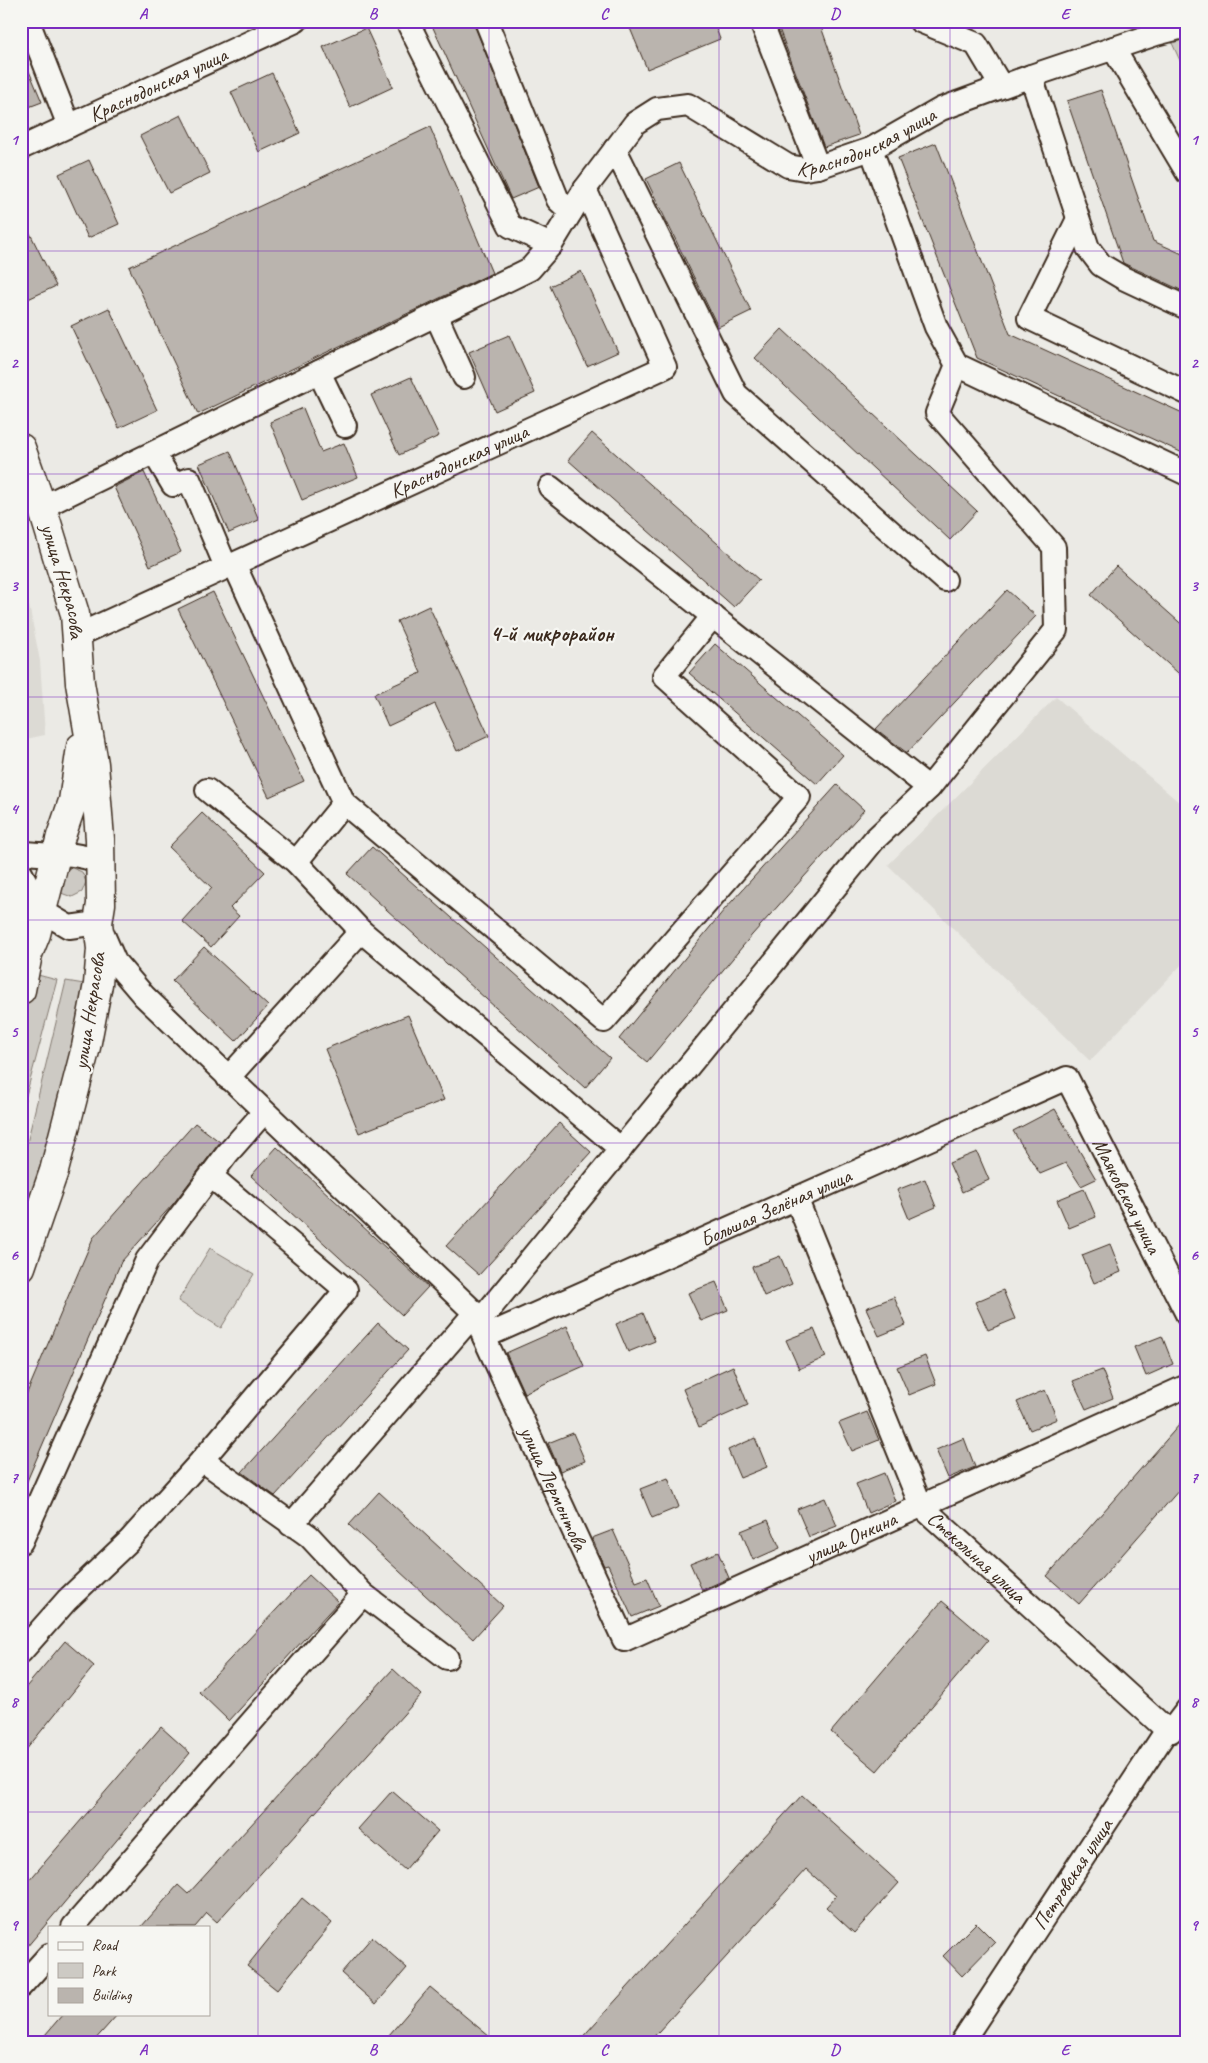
<svg xmlns="http://www.w3.org/2000/svg" width="1208" height="2063" font-family="Caveat,sans-serif">
<rect width="100%" height="100%" fill="#ebeae5"/>
<filter id="ink" filterUnits="userSpaceOnUse"><feTurbulence type="fractalNoise" baseFrequency=".02" numOctaves="2"/><feDisplacementMap in="SourceGraphic" scale="10" xChannelSelector="R" yChannelSelector="G"/><feConvolveMatrix kernelMatrix="1 2 1 2 8 2 1 2 1" color-interpolation-filters="sRGB"/></filter>
<g filter="url(#ink)">
<g fill="#dcdad4">
<polygon points="21,564 40,661 45,735 21,740"/>
<polygon points="1056,697 1187,809 1187,959 1090,1061 888,865"/>
</g>
<g fill="#cdcac4" stroke="#847a71">
<polygon points="1162,21 1187,21 1187,76"/>
<polygon points="72,868 82,872 86,882 82,892 72,897 61,893 58,888 66,869"/>
<polygon points="34,974 57,980 21,1114 21,1030"/>
<polygon points="66,981 84,984 69,1063 36,1185 21,1230 21,1168"/>
<polygon points="210,1248 254,1274 221,1328 178,1301"/>
</g>
<g fill="#bab4ae" stroke="#3b2a1e">
<polygon points="430,21 473,21 539,187 511,199"/>
<polygon points="627,21 713,21 720,39 647,69"/>
<polygon points="776,21 819,21 859,135 824,147"/>
<polygon points="366,28 393,87 350,107 323,47"/>
<polygon points="21,52 42,102 21,110"/>
<polygon points="272,73 300,133 259,152 231,92"/>
<polygon points="1101,90 1153,241 1187,256 1187,293 1123,263 1067,101"/>
<polygon points="181,115 210,173 169,193 140,136"/>
<polygon points="430,127 492,273 198,414 129,267"/>
<polygon points="936,143 1010,334 1187,415 1187,455 977,358 898,158"/>
<polygon points="89,160 119,224 88,238 59,174"/>
<polygon points="679,163 751,311 718,327 646,179"/>
<polygon points="21,215 56,286 26,300 21,291"/>
<polygon points="581,271 618,352 587,366 550,286"/>
<polygon points="109,308 157,410 119,428 71,326"/>
<polygon points="782,329 977,511 950,540 755,358"/>
<polygon points="509,335 535,393 495,411 469,352"/>
<polygon points="411,377 439,436 399,455 371,395"/>
<polygon points="303,408 321,452 344,443 358,477 302,500 270,422"/>
<polygon points="592,433 759,580 734,607 568,460"/>
<polygon points="230,451 259,520 229,533 199,464"/>
<polygon points="144,472 181,552 150,566 114,487"/>
<polygon points="1116,566 1187,629 1187,681 1091,595"/>
<polygon points="1007,590 1036,616 907,753 876,729"/>
<polygon points="213,592 304,781 269,797 178,609"/>
<polygon points="429,606 489,736 457,751 435,704 388,726 374,694 421,673 397,621"/>
<polygon points="715,644 843,755 817,784 689,673"/>
<polygon points="837,785 864,810 752,935 647,1062 619,1039 724,910"/>
<polygon points="202,813 265,872 230,908 239,916 211,947 182,921 212,888 169,847"/>
<polygon points="372,847 610,1058 585,1088 347,874"/>
<polygon points="204,947 268,1006 236,1041 172,981"/>
<polygon points="408,1015 444,1100 359,1133 325,1049"/>
<polygon points="1055,1109 1096,1179 1081,1186 1066,1163 1040,1174 1013,1131"/>
<polygon points="195,1123 220,1142 173,1204 121,1262 21,1495 21,1407 93,1238"/>
<polygon points="559,1123 591,1152 479,1275 446,1246"/>
<polygon points="277,1147 428,1287 402,1315 251,1176"/>
<polygon points="977,1152 989,1180 962,1192 949,1163"/>
<polygon points="925,1179 936,1207 909,1219 897,1190"/>
<polygon points="1084,1189 1096,1217 1069,1228 1057,1200"/>
<polygon points="1110,1244 1121,1272 1094,1283 1082,1255"/>
<polygon points="780,1256 792,1284 764,1296 752,1267"/>
<polygon points="716,1282 728,1310 701,1321 688,1293"/>
<polygon points="1003,1290 1015,1319 988,1330 975,1302"/>
<polygon points="894,1297 906,1325 879,1336 866,1308"/>
<polygon points="643,1313 655,1341 628,1352 616,1324"/>
<polygon points="378,1323 408,1350 275,1496 242,1472"/>
<polygon points="567,1326 584,1366 524,1393 506,1353"/>
<polygon points="814,1329 826,1357 799,1369 786,1340"/>
<polygon points="1162,1336 1173,1364 1146,1376 1134,1347"/>
<polygon points="925,1356 936,1384 909,1395 897,1367"/>
<polygon points="733,1366 748,1405 699,1427 683,1389"/>
<polygon points="1102,1370 1113,1398 1086,1409 1073,1381"/>
<polygon points="1045,1390 1057,1419 1030,1430 1017,1402"/>
<polygon points="867,1412 879,1440 852,1451 839,1423"/>
<polygon points="1187,1416 1187,1481 1079,1604 1047,1576"/>
<polygon points="573,1433 585,1461 560,1471 548,1443"/>
<polygon points="755,1438 767,1467 740,1478 728,1450"/>
<polygon points="964,1438 975,1467 948,1478 936,1450"/>
<polygon points="884,1473 895,1501 868,1513 856,1484"/>
<polygon points="668,1478 679,1507 652,1518 640,1489"/>
<polygon points="379,1492 503,1606 473,1639 349,1525"/>
<polygon points="825,1498 837,1526 809,1537 797,1509"/>
<polygon points="768,1520 780,1548 753,1560 741,1531"/>
<polygon points="613,1530 636,1582 647,1578 659,1606 632,1617 608,1565 604,1566 592,1538"/>
<polygon points="718,1552 729,1578 702,1590 690,1563"/>
<polygon points="309,1575 338,1602 229,1721 199,1692"/>
<polygon points="942,1601 988,1640 877,1771 831,1732"/>
<polygon points="65,1641 94,1666 21,1756 21,1693"/>
<polygon points="393,1669 421,1695 217,1922 207,1913 195,1927 141,1927 178,1885 188,1894"/>
<polygon points="161,1727 190,1753 21,1954 21,1890"/>
<polygon points="392,1791 438,1831 405,1870 358,1829"/>
<polygon points="802,1795 899,1883 854,1933 826,1907 836,1896 806,1869 649,2042 578,2042"/>
<polygon points="302,1898 332,1923 277,1990 247,1966"/>
<polygon points="976,1923 995,1942 962,1976 943,1956"/>
<polygon points="372,1937 407,1968 376,2004 341,1973"/>
<polygon points="430,1987 496,2042 383,2042"/>
<polygon points="63,2014 118,2014 93,2042 39,2042"/>
</g>
<g fill="none" stroke-linecap="round" stroke-linejoin="round">
<g stroke="#3b2a1e" stroke-width="26">
<g id="minor">
<polyline points="28,21 69,126"/>
<polyline points="407,21 510,226 551,245"/>
<polyline points="486,21 558,200 571,212"/>
<polyline points="761,21 818,167"/>
<polyline points="920,21 976,44 1001,86"/>
<polyline points="1113,48 1187,172"/>
<polyline points="1031,76 1088,248 1101,265 1123,278 1187,308"/>
<path id="s1" d="M 21,148 L 296,21"/>
<polyline points="615,149 736,394 945,580"/>
<polyline points="871,149 936,327 957,365 1187,474"/>
<polyline points="1078,219 1029,318 1187,393"/>
<polyline points="436,315 464,377"/>
<polyline points="319,372 345,426"/>
<polyline points="154,453 173,485 189,479 226,567"/>
<polyline points="550,487 929,788"/>
<path id="s2" d="M 42,507 L 530,269 L 551,245 L 585,189 L 635,123 L 657,109 L 688,105 L 788,166 L 805,169 L 818,167 L 871,149 L 941,109 L 1031,76 L 1156,34 L 1187,26"/>
<polyline points="234,564 344,803 604,1021 799,797 664,676 713,616"/>
<path id="s3" d="M 76,636 L 665,367 L 585,189"/>
<polyline points="207,790 296,862 361,931"/>
<path d="M 21,852 C 51,858 69,849 100,862"/>
<polyline points="296,862 344,803"/>
<path id="s4" d="M 21,873 L 42,911 L 69,927 L 98,923 L 115,962 L 144,996 L 475,1313 L 484,1337 L 624,1640 L 1187,1386"/>
<polyline points="228,1078 361,931 621,1149"/>
<path id="s5" d="M 796,1198 L 921,1506 L 1167,1730"/>
<polyline points="479,1322 874,840 929,788 1056,630 1054,547 937,413 957,365"/>
<path id="s6" d="M 484,1337 L 1067,1078 L 1187,1314"/>
<polyline points="202,1460 309,1536 363,1594 447,1658"/>
<polyline points="291,1525 475,1313"/>
<polyline points="21,1542 147,1260 227,1154 264,1112"/>
<polyline points="21,1652 67,1600 129,1541 202,1460 346,1290 211,1176"/>
<polyline points="73,1927 363,1594"/>
<polyline points="21,1986 49,1955"/>
<path id="s7" d="M 962,2042 L 1167,1730 L 1171,1731 L 1187,1710"/>
</g>
</g>
<g stroke="#3b2a1e" stroke-width="31">
<g id="major">
<path id="s8" d="M 21,448 L 42,507 L 75,614 L 80,683 L 94,764 L 100,839 L 101,904 L 98,923 L 101,949 L 98,984 L 86,1047 L 54,1171 L 21,1267"/>
<polyline points="21,990 28,954 36,934 61,836 73,801 81,747"/>
</g>
</g>
<use href="#minor" stroke="#f6f6f2" stroke-width="22"/>
<use href="#major" stroke="#f6f6f2" stroke-width="28"/>
</g>
</g>
<path fill="none" stroke="#7b2cbf" stroke-width="1" stroke-opacity="0.55" d="M 258,21 L 258,2042M 489,21 L 489,2042M 719,21 L 719,2042M 950,21 L 950,2042M 21,251 L 1187,251M 21,474 L 1187,474M 21,697 L 1187,697M 21,920 L 1187,920M 21,1143 L 1187,1143M 21,1366 L 1187,1366M 21,1589 L 1187,1589M 21,1812 L 1187,1812"/>
<g text-anchor="middle" stroke-width="4.5" stroke-linejoin="round" paint-order="stroke">
<g font-size="21" fill="#3b2a1e" stroke="#f6f6f2">
<text dy="7" stroke="none"><textPath href="#s1" startOffset="151">Краснодонская улица</textPath></text>
<text dy="7" stroke="none"><textPath href="#s2" startOffset="982">Краснодонская улица</textPath></text>
<text dy="7" stroke="none"><textPath href="#s3" startOffset="421">Краснодонская улица</textPath></text>
<text dy="7" stroke="none"><textPath href="#s8" startOffset="140">улица Некрасова</textPath></text>
<text transform="translate(89 1011) rotate(-81)" y="7">улица Некрасова</text>
<text dy="7" stroke="none"><textPath href="#s6" startOffset="770">Маяковская улица</textPath></text>
<text dy="7" stroke="none"><textPath href="#s6" startOffset="319">Большая Зелёная улица</textPath></text>
<text dy="7" stroke="none"><textPath href="#s4" startOffset="842">улица Лермонтова</textPath></text>
<text dy="7" stroke="none"><textPath href="#s4" startOffset="1258">улица Онкина</textPath></text>
<text dy="7" stroke="none"><textPath href="#s5" startOffset="408">Стекольная улица</textPath></text>
<text dy="7" stroke="none"><textPath href="#s7" startOffset="201">Петровская улица</textPath></text>
</g>
<g font-size="22" font-weight="bold" fill="#3b2a1e" stroke="#f6f6f2">
<text x="552" y="641">4-й микрорайон</text>
</g>
</g>
<rect width="1208" height="2063" fill="none" stroke="#f6f6f2" stroke-width="55"/>
<rect x="48" y="1926" width="162" height="90" fill="#f6f6f2" stroke="#aba49d"/>
<rect x="58" y="1942" width="25" height="8" fill="#f6f6f2" stroke="#aba49d"/>
<text x="92" y="1950" font-size="15" fill="#3b2a1e">Road</text>
<rect x="58" y="1963" width="25" height="15" fill="#cdcac4" stroke="#aba49d"/>
<text x="92" y="1976" font-size="15" fill="#3b2a1e">Park</text>
<rect x="58" y="1988" width="25" height="15" fill="#bab4ae" stroke="#aba49d"/>
<text x="92" y="2000" font-size="15" fill="#3b2a1e">Building</text>
<rect x="28" y="28" width="1152" height="2008" fill="none" stroke="#7b2cbf" stroke-width="2"/>
<g font-size="16" text-anchor="middle" font-weight="bold" fill="#7b2cbf">
<text x="143" y="19">A</text>
<text x="373" y="19">B</text>
<text x="604" y="19">C</text>
<text x="835" y="19">D</text>
<text x="1065" y="19">E</text>
<text x="14" y="145">1</text>
<text x="1194" y="145">1</text>
<text x="14" y="368">2</text>
<text x="1194" y="368">2</text>
<text x="14" y="591">3</text>
<text x="1194" y="591">3</text>
<text x="14" y="814">4</text>
<text x="1194" y="814">4</text>
<text x="14" y="1037">5</text>
<text x="1194" y="1037">5</text>
<text x="14" y="1260">6</text>
<text x="1194" y="1260">6</text>
<text x="14" y="1483">7</text>
<text x="1194" y="1483">7</text>
<text x="14" y="1707">8</text>
<text x="1194" y="1707">8</text>
<text x="14" y="1930">9</text>
<text x="1194" y="1930">9</text>
<text x="143" y="2055">A</text>
<text x="373" y="2055">B</text>
<text x="604" y="2055">C</text>
<text x="835" y="2055">D</text>
<text x="1065" y="2055">E</text>
</g>
</svg>
